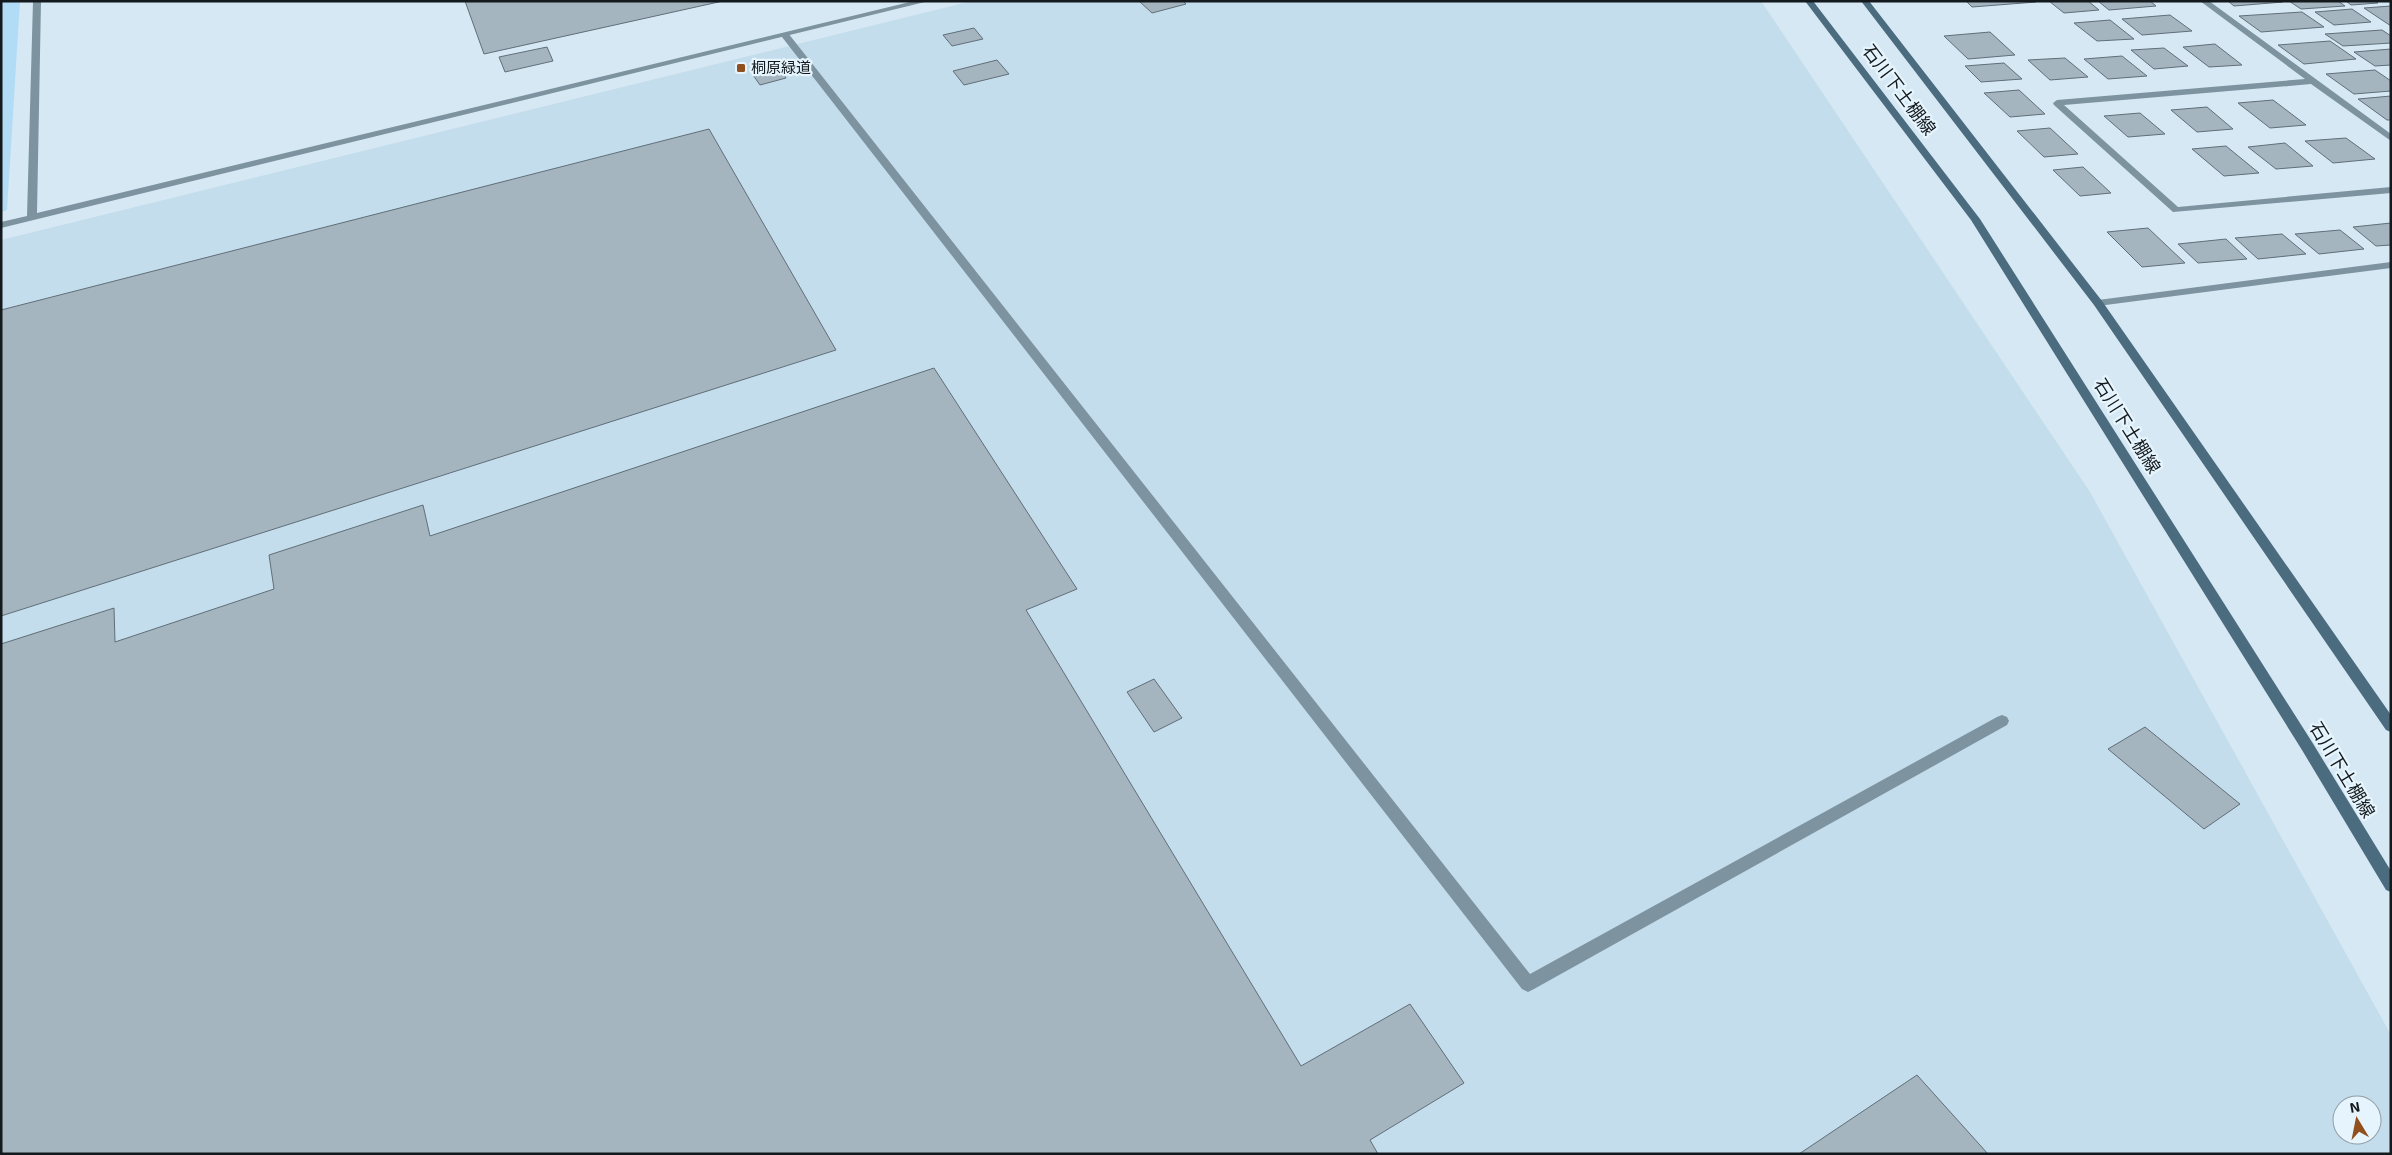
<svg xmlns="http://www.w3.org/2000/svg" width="2392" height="1155" font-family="'Exo 2','Noto Sans JP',sans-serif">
<rect width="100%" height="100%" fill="#d6e8f3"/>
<path fill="#c4ddec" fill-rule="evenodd" d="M 972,1 L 1761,1 L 2090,492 L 2391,1035 L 2391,1154 L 1,1154 L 1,240 ZM 2342,1105 L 2372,1105 L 2372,1135 L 2342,1135 Z"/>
<polygon fill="#b2dcf5" points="1,1 20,1 7,210 1,212"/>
<g fill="#a4b5bf" stroke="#606f79">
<polygon points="465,1 723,1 484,54"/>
<polygon points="1139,1 1183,1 1186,4 1152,13"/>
<polygon points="1966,1 2035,1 2036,2 1972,7"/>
<polygon points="2049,1 2088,1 2099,10 2064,13"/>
<polygon points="2098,1 2150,1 2156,6 2109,10"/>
<polygon points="2228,1 2282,1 2283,2 2234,6"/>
<polygon points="2289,1 2338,1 2345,6 2301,9"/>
<polygon points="2346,1 2376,1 2378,3 2351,5"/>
<polygon points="2391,6 2391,26 2364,8"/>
<polygon points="2352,9 2371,22 2334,25 2315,12"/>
<polygon points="2302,12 2324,27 2261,32 2239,16"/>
<polygon points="2170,15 2192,31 2142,35 2122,19"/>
<polygon points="2110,20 2134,39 2097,41 2074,23"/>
<polygon points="974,28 983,39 952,46 943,35"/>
<polygon points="2382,30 2391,36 2391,43 2343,46 2325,34"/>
<polygon points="1990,32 2015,55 1968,59 1944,36"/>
<polygon points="2330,41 2356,59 2304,64 2278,45"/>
<polygon points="2215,44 2242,65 2209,67 2183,47"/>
<polygon points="547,47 553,61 505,72 499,57"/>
<polygon points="2164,48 2188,66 2154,69 2131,50"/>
<polygon points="2391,49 2391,65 2375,66 2354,52"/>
<polygon points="2122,56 2147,76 2108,79 2084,59"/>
<polygon points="2065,58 2088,77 2050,80 2028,60"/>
<polygon points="997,60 1009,74 964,85 953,71"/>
<polygon points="2004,63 2022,79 1981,82 1965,66"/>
<polygon points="780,68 786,78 760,85 753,75"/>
<polygon points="2375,70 2391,81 2391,91 2354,94 2326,74"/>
<polygon points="2019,90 2045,114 2010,117 1984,93"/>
<polygon points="2391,96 2391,120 2387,120 2358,99"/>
<polygon points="2273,100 2306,125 2270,128 2238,103"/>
<polygon points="2207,107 2233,129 2197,132 2171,110"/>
<polygon points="2140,113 2165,134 2128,137 2104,116"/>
<polygon points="2050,128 2078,154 2044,157 2017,131"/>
<polygon points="709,129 836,350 1,616 1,310"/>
<polygon points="2346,138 2375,159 2333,163 2305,141"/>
<polygon points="2285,143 2313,166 2276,169 2248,147"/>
<polygon points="2226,146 2259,173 2224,176 2192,149"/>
<polygon points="2083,167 2111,193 2080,196 2053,170"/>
<polygon points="2391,223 2391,245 2376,246 2353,227"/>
<polygon points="2148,228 2185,263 2142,267 2107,232"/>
<polygon points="2340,230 2364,249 2319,254 2295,234"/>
<polygon points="2282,234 2306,254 2258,259 2235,238"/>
<polygon points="2226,239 2247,259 2198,263 2178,244"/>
<polygon points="934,368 1077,589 1026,610 1301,1066 1410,1004 1464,1083 1370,1140 1378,1154 1,1154 1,644 114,608 115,642 274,589 269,555 423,505 430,536"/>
<polygon points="1154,679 1182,718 1154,732 1127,692"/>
<polygon points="2145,727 2240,804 2204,829 2108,749"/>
<polygon points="1917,1075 1988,1154 1799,1154"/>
</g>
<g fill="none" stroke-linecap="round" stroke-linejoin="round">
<polygon fill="#7d93a0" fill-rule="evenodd" points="782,33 788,33 1530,974 1997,717 2002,715 2007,717 2009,721 2007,725 1534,989 1528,992 1522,989 782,37"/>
<g fill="#7d93a0" fill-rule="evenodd">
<polygon points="33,1 41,1 37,213 914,1 929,1 1,228 1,222 27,216"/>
<polygon points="2200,1 2209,1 2391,134 2391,141 2311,84 2064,105 2178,207 2391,187 2391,193 2173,212 2054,105 2053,103 2057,100 2305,79"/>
<polygon points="2391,262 2391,268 2098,306 2093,303 2098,300"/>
</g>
<g fill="#4b6b7e" fill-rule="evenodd">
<polygon points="1805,1 1813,1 1980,219 2312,742 2391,871 2391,892 2386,890 2302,750 1971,220"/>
<polygon points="1861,1 1869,1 2102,301 2391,715 2391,732 2386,730 2094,305"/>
</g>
</g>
<rect fill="#904f1c" stroke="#e6f5fd" stroke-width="2" x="736" y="63" width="10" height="10" rx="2.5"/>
<g text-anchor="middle" stroke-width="4.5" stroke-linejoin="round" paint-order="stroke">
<g font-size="15" fill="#13191d" stroke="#e6f5fd" text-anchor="start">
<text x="751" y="73">桐原緑道</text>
</g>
<g font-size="18" fill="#13191d" stroke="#e6f5fd">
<text transform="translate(1899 90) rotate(53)" y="6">石川下土棚線</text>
<text transform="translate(2127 426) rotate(58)" y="6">石川下土棚線</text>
<text transform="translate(2342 770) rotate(59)" y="6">石川下土棚線</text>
</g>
</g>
<rect width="2392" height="1155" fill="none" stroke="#13191d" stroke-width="5"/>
<g transform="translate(2357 1120) rotate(350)"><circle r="24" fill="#e6f5fd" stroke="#929da3"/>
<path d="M0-4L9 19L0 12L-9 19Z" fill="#904f1c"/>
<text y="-8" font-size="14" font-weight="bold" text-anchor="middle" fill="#13191d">N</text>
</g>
</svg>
